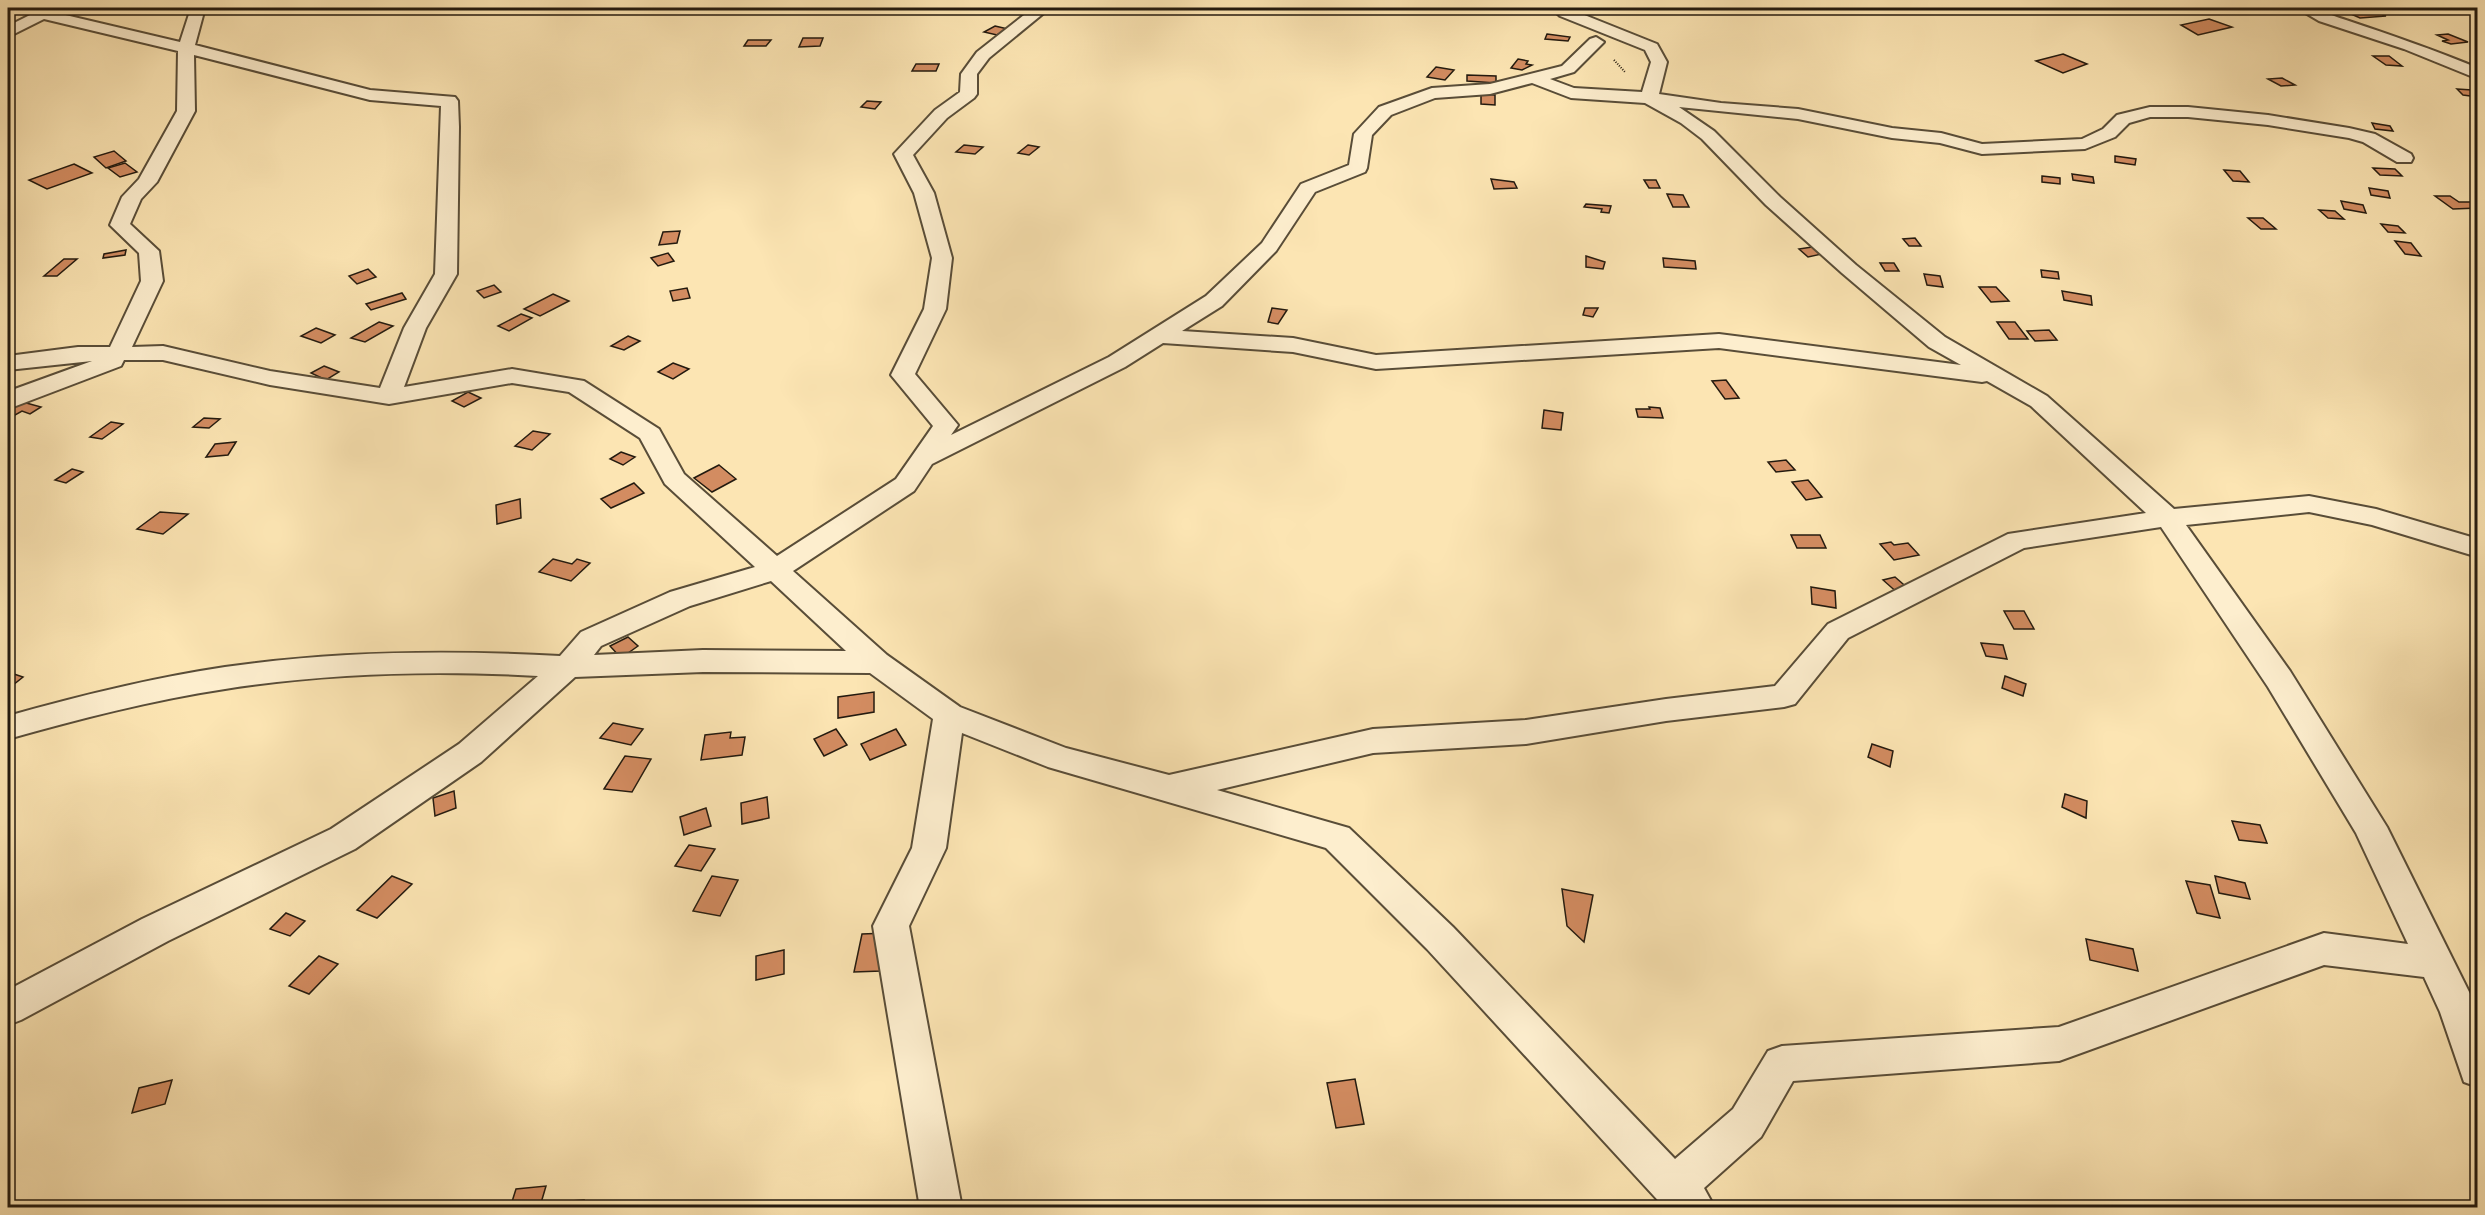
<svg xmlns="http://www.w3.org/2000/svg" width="2485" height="1215" font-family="Alegreya,serif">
<rect width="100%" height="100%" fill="#fce5b3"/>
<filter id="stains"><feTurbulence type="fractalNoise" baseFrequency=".00333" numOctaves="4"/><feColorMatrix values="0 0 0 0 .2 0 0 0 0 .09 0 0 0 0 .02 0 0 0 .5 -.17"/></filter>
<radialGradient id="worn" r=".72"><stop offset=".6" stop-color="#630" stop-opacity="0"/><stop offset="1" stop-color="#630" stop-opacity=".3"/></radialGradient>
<g fill="#d38c61" stroke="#231a0f" stroke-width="1.5">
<polygon points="936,8 956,8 947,14 930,11"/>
<polygon points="2377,12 2386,16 2360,18 2351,14"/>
<polygon points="2209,19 2232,27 2198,35 2181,25"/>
<polygon points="995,26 1008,29 997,35 984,32"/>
<polygon points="1547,34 1570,37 1568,41 1545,39"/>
<polygon points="2448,34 2468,42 2451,44 2442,41 2448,40 2437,35"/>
<polygon points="803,38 823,38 820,46 799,47"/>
<polygon points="748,40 771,40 766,46 744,46"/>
<polygon points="2063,54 2087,64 2063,73 2036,61"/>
<polygon points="2373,56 2389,56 2402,66 2386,65"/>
<polygon points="1518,59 1528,61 1526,64 1532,65 1522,70 1511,68"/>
<polygon points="916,64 939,64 936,71 912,71"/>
<polygon points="1436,67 1454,70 1445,80 1427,77"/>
<polygon points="1467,75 1496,76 1496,83 1467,81"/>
<polygon points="2282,78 2295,85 2281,86 2268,79"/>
<polygon points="2457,89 2472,90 2478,97 2463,95"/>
<polygon points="1481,94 1495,95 1495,105 1481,104"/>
<polygon points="867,101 881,102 875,109 861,107"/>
<polygon points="2372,123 2390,126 2393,131 2375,129"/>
<polygon points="964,145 983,147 975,154 956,152"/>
<polygon points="1028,145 1039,147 1029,155 1018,153"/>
<polygon points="114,151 126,161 106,168 94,157"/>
<polygon points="2115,156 2136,159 2135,165 2115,162"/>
<polygon points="125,163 137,172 120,177 108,168"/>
<polygon points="74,164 92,173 47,189 29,180"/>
<polygon points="2373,168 2395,169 2402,176 2380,175"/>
<polygon points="2224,170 2240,171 2249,182 2233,181"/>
<polygon points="2072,174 2093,177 2094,183 2073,180"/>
<polygon points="2042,176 2060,178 2060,184 2042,182"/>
<polygon points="1491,179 1514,182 1517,188 1494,189"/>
<polygon points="1644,180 1656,180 1660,188 1649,188"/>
<polygon points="2369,188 2388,191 2390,198 2371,195"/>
<polygon points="1667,194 1683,195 1689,207 1673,207"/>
<polygon points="2435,196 2450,196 2459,202 2472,202 2478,205 2478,208 2453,209"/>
<polygon points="2341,201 2363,205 2366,213 2344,209"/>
<polygon points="1586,204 1611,206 1609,213 1601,212 1602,209 1584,207"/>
<polygon points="2319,210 2335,211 2344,219 2328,218"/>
<polygon points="2248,218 2263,218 2276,229 2261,229"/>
<polygon points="2381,224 2398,226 2405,233 2388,232"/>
<polygon points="680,231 677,243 659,245 663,232"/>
<polygon points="1915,238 1921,246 1909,246 1903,239"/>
<polygon points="2395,241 2411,243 2421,256 2405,254"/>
<polygon points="1812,247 1822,254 1808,257 1799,249"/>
<polygon points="126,250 125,255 103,258 104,254"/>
<polygon points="668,253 674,261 658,266 651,258"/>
<polygon points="1586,256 1605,262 1603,269 1586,267"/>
<polygon points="1663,258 1695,261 1696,269 1664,267"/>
<polygon points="64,259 77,259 57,276 44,276"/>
<polygon points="1880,263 1894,263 1899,271 1885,271"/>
<polygon points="368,269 376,277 357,284 349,276"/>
<polygon points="2041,270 2058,272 2059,279 2042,277"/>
<polygon points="1924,274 1940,276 1943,287 1927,285"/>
<polygon points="494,285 501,292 484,298 477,291"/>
<polygon points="1979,287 1996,287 2009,301 1991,302"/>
<polygon points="687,288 690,298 673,301 670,291"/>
<polygon points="2062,291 2091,296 2092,305 2064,300"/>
<polygon points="402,293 406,299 371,310 366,304"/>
<polygon points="553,294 569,301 540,316 524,309"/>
<polygon points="1272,308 1287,310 1278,324 1268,322"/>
<polygon points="1585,308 1598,308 1593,317 1583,315"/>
<polygon points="521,314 532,318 509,331 498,326"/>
<polygon points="379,322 393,326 365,342 351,338"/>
<polygon points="1997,322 2015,322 2028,339 2009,339"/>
<polygon points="316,328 335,335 321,343 301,336"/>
<polygon points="2049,330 2057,340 2035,341 2027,331"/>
<polygon points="628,336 640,341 624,350 611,346"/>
<polygon points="673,363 689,369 673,379 658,372"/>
<polygon points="324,366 339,372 326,380 311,373"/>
<polygon points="1726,380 1739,398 1725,399 1712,381"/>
<polygon points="468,392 481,398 464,407 452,401"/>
<polygon points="19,401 41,407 30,414 22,411 8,419 8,408"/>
<polygon points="1649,407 1660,408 1663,418 1638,417 1636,409 1650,409"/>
<polygon points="1544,410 1563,413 1561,430 1542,428"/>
<polygon points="204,418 220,419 209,428 193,427"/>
<polygon points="111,422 123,424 102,439 90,437"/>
<polygon points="533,431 550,434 532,450 515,446"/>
<polygon points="236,442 228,455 206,457 215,444"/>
<polygon points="621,452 635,457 623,465 610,459"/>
<polygon points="1786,460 1795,470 1776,472 1768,462"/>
<polygon points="719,465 736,479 712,492 694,478"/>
<polygon points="72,469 83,472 66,483 55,480"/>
<polygon points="1808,480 1822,497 1806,500 1792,482"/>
<polygon points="634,483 644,493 611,508 601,499"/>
<polygon points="520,499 521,518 497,524 496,505"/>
<polygon points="160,512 188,514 163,534 137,529"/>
<polygon points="1791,535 1820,535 1826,548 1797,548"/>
<polygon points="1891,542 1894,545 1908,543 1919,555 1894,560 1880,544"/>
<polygon points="553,559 572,564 577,559 590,563 571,581 539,572"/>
<polygon points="1895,577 1911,591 1900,595 1883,580"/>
<polygon points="1811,587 1835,591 1836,608 1812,604"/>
<polygon points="2004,611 2024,611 2034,629 2014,629"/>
<polygon points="628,637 638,646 621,658 610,646"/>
<polygon points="1981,643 2003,645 2007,659 1986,656"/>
<polygon points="8,672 23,677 8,689"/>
<polygon points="2005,676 2026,684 2023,696 2002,688"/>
<polygon points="874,692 874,712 838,718 838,697"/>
<polygon points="613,723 643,729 631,745 600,738"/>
<polygon points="836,729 847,745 824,756 814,739"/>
<polygon points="896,729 906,745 870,760 861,744"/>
<polygon points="731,732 730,738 745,737 742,755 701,760 705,735"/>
<polygon points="1872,744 1893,751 1890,767 1868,757"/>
<polygon points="625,756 651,759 632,792 604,789"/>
<polygon points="454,791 456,808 435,816 433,798"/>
<polygon points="2065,794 2087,801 2086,818 2062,807"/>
<polygon points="767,797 769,818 742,824 741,803"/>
<polygon points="706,808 711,826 684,835 680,817"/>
<polygon points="2232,821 2260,825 2267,843 2239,840"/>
<polygon points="689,845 715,849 701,871 675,866"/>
<polygon points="392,876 412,884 377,918 357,910"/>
<polygon points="712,876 738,880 720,916 693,911"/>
<polygon points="2215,876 2245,883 2250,899 2219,893"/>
<polygon points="2186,881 2210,885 2220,918 2197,913"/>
<polygon points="1562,889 1593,895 1584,942 1567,926"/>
<polygon points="286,913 305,921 290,936 270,929"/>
<polygon points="887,933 881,971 854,972 862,934"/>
<polygon points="2086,939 2133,949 2138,971 2090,960"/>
<polygon points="784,950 784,974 756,980 756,956"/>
<polygon points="319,956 338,964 309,994 289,986"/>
<polygon points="1355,1079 1364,1124 1336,1128 1327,1083"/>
<polygon points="172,1080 165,1104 132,1113 139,1088"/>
<polygon points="546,1186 541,1203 584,1200 583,1208 510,1208 516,1189"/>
</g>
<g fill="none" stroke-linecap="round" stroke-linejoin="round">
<g stroke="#594d38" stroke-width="4">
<g id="street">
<path d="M 44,8 L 62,8 L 57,13 L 180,42 L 191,8 L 205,8 L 195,45 L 370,90 L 455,97 L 458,101 L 459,127 L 457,274 L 426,328 L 404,387 L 512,369 L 584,381 L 659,429 L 684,474 L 777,556 L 896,479 L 933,426 L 891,375 L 924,309 L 932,258 L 914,193 L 894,154 L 935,110 L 960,92 L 961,74 L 977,52 L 1033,8 L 1050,8 L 989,58 L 977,74 L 977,94 L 974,98 L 947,118 L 913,155 L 934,193 L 952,258 L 946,309 L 915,374 L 958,425 L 951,435 L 1109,357 L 1206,296 L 1262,243 L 1301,184 L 1349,165 L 1354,134 L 1379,107 L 1432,88 L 1490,84 L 1562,66 L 1590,39 L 1596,37 L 1604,42 L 1574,72 L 1550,79 L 1574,88 L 1642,92 L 1651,62 L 1645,50 L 1560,16 L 1551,8 L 1567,8 L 1657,44 L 1667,62 L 1659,94 L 1721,103 L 1798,109 L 1892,128 L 1941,133 L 1982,144 L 2082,139 L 2103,129 L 2117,115 L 2150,107 L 2188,107 L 2268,115 L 2349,128 L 2375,134 L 2411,154 L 2413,158 L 2411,162 L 2397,162 L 2363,142 L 2349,138 L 2268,125 L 2188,117 L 2150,117 L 2129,123 L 2115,137 L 2085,149 L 1982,154 L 1940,143 L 1892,138 L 1798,119 L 1679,107 L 1714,131 L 1780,197 L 1856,265 L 1945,337 L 2047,396 L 2174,509 L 2309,496 L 2376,509 L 2478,539 L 2478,557 L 2372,525 L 2309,512 L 2186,525 L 2290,671 L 2387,827 L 2478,1010 L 2478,1087 L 2464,1082 L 2440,1012 L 2424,977 L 2324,965 L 2059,1061 L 1793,1081 L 1761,1137 L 1704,1188 L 1715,1208 L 1665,1208 L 1427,949 L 1326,848 L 1048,767 L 962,733 L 946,848 L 909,926 L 962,1208 L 920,1208 L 873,926 L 912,848 L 933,719 L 870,673 L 703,672 L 575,677 L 481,762 L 355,849 L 168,941 L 21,1020 L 8,1025 L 8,990 L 142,919 L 331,829 L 459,744 L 538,676 C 435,670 327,673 225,689 C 151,700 80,719 8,739 L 8,716 C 79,696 151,678 225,667 C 335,651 449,650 560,656 L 581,632 L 670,592 L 755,567 L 665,484 L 640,438 L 569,392 L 512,383 L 389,404 L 270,385 L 163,360 L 124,360 L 121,366 L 8,409 L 8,392 L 12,390 L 92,361 L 8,370 L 8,356 L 78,347 L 110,347 L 141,281 L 139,253 L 110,225 L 122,197 L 139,179 L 177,111 L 178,51 L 44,19 L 8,37 L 8,26 ZM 194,55 L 370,100 L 441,106 L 435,274 L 404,328 L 380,388 L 270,371 L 163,346 L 132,347 L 163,281 L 159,251 L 130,224 L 141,199 L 157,182 L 195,111 ZM 1532,83 L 1571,98 L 1645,103 L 1681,123 L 1702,139 L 1766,205 L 1842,273 L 1929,347 L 1961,365 L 1719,334 L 1376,355 L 1293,338 L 1182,331 L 1222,306 L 1276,251 L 1315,192 L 1365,172 L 1367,168 L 1372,135 L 1391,115 L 1435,98 L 1490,94 ZM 1163,343 L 1293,352 L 1376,369 L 1719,348 L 1982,382 L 1987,381 L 2031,406 L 2146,513 L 2008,534 L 1828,624 L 1775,686 L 1666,699 L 1526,720 L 1373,729 L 1169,775 L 1066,748 L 960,707 L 887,655 L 793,571 L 914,491 L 932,464 L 1125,367 ZM 2161,527 L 2268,687 L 2356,833 L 2408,944 L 2324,933 L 2059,1027 L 1782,1046 L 1768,1051 L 1733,1109 L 1675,1159 L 1453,927 L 1349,828 L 1217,790 L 1373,753 L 1526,744 L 1666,721 L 1784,707 L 1795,704 L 1848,638 L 2024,548 ZM 771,581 L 846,651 L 703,650 L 594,655 L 601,646 L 690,606 Z"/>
<path d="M 2297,8 C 2315,6 2329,15 2346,20 C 2391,35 2434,50 2478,68 L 2478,79 L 2404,49 L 2319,21 Z"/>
</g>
</g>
<polyline stroke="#231a0f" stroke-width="2" stroke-dasharray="1 1.5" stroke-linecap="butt" points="1614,60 1625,72"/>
<use href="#street" fill="#fdeece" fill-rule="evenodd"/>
</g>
<rect width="2485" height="1215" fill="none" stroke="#fce5b3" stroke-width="30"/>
<rect x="9" y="9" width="2467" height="1197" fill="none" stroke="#231a0f" stroke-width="3"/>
<rect x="15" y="15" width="2455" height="1185" fill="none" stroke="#231a0f" stroke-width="1.5"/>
<rect width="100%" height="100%" filter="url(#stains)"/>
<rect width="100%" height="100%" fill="url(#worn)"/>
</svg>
